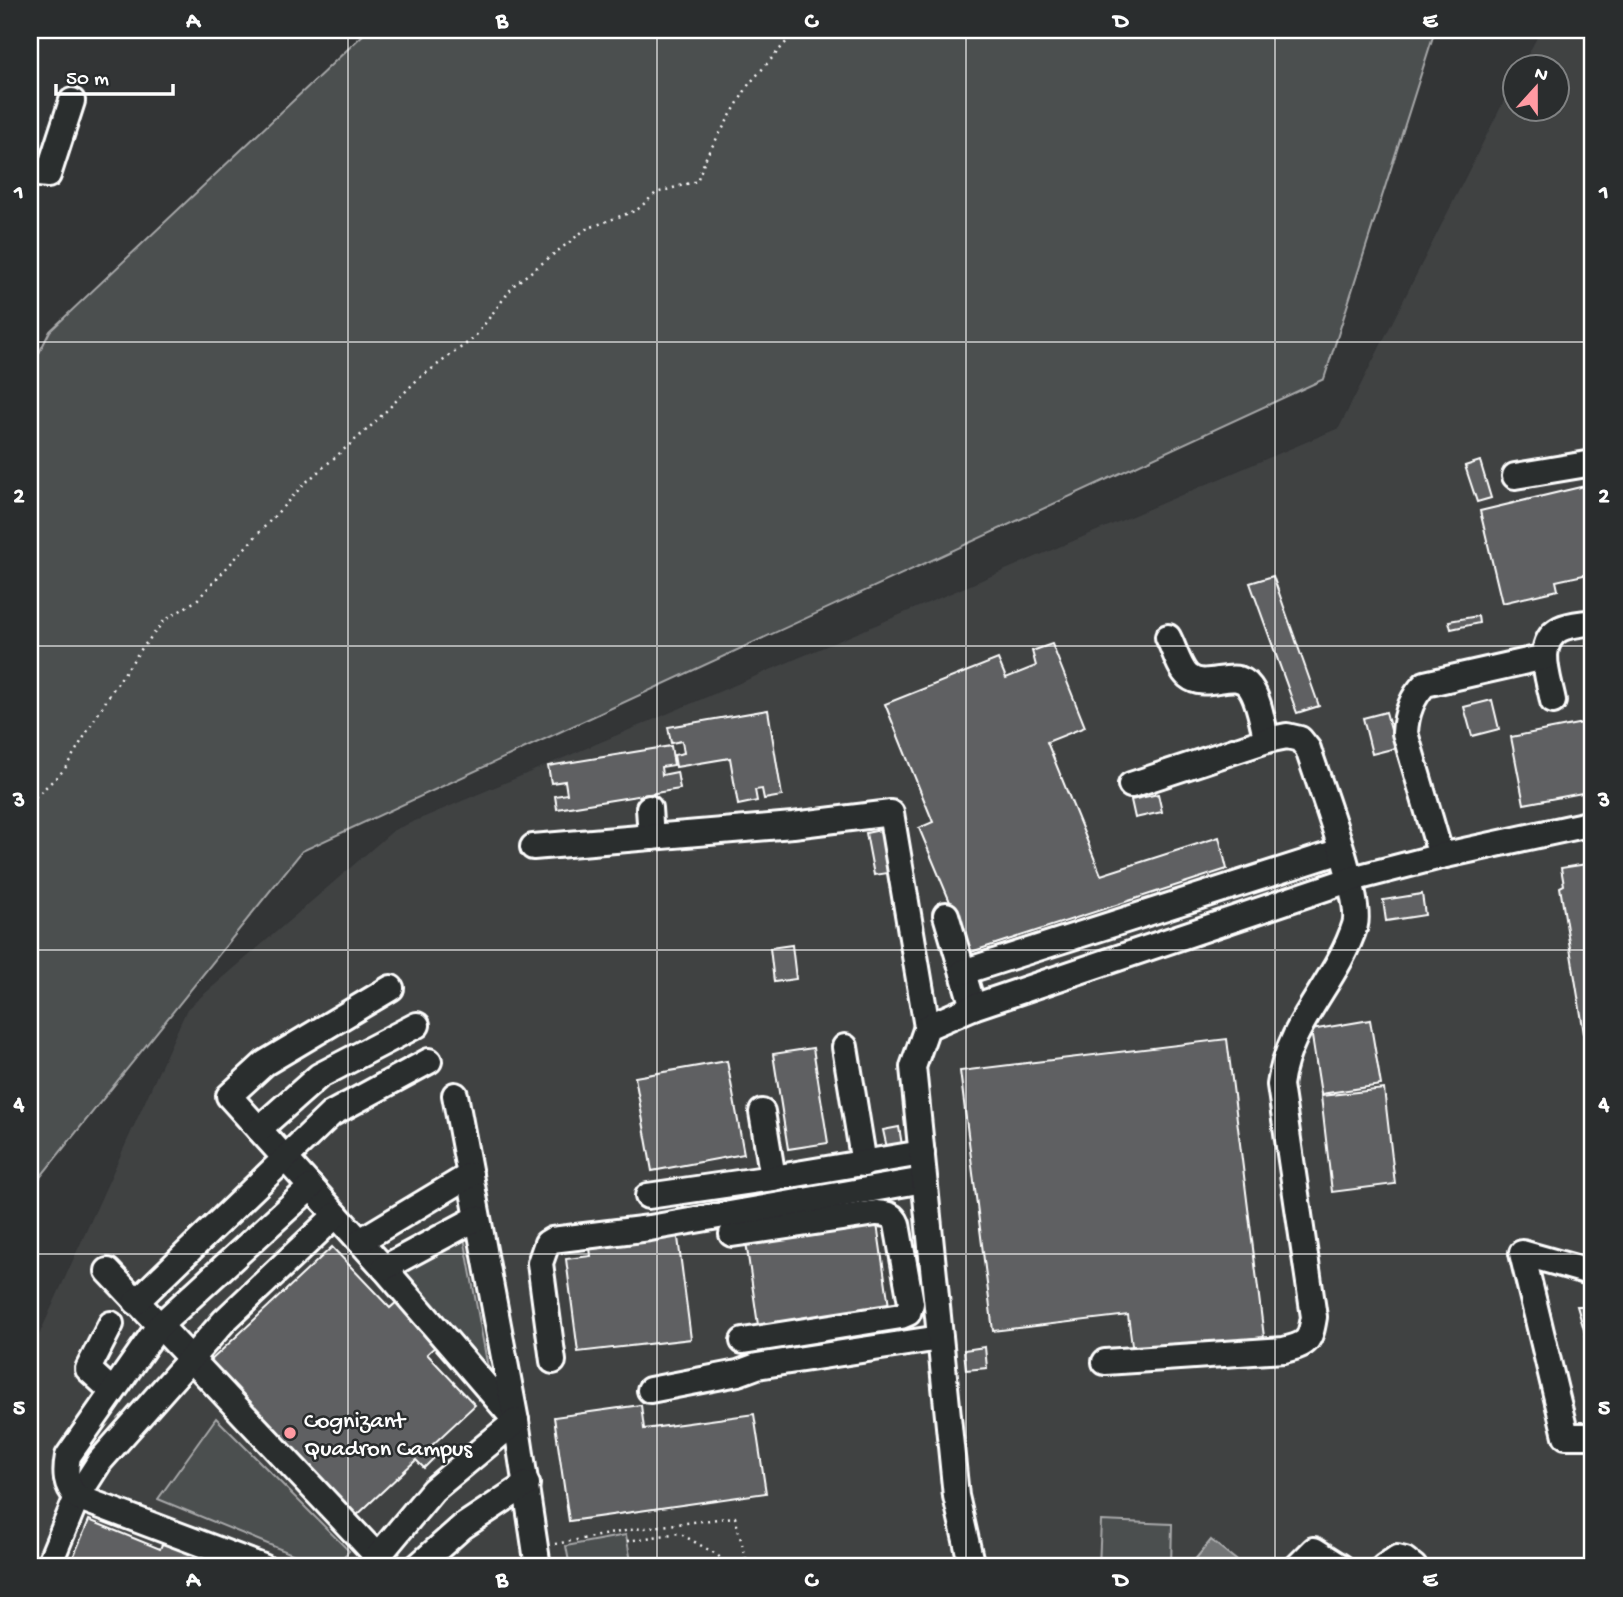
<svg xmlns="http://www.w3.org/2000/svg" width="1623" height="1597" font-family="'Gochi Hand',sans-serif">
<rect width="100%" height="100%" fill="#333536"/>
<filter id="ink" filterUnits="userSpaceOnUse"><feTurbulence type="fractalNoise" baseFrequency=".0143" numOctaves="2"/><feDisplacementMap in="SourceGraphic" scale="14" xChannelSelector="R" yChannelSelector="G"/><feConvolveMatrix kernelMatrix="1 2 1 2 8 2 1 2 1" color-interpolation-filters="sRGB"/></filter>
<g filter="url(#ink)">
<polygon fill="#404243" points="1541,30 1593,30 1593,1567 30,1567 30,1355 187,1009 394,830 1339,428 1514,81 1514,108 1556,108 1556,66 1522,66"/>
<g fill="#4c4f50" stroke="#a6a7a8" stroke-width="2">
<polygon points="368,30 1435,30 1324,379 302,851 30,1190 30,371 50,331"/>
<polygon points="461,1221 489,1373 394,1260"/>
<polygon points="216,1418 349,1551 334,1567 324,1567 158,1499"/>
<polygon points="1101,1521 1172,1524 1171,1567 1099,1567"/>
<polygon points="626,1535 632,1566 570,1567 566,1546"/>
</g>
<polygon fill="#737576" stroke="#abacad" stroke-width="2" points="1211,1540 1245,1567 1200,1567 1193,1562"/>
<g fill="#5f6162" stroke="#fff" stroke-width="2">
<polygon points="1480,461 1491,498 1477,502 1465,466"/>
<polygon points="1593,484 1593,573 1556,581 1558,590 1502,603 1480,511"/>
<polygon points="1273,576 1319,706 1297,713 1250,583"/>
<polygon points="1478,616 1479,623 1451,629 1449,621"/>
<polygon points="1052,644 1085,727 1047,742 1101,875 1219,837 1227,869 971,952 919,828 933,822 885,704 998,659 1006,678 1036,666 1032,651"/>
<polygon points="1492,700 1499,729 1472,736 1464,707"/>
<polygon points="768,710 782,796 764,799 762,789 755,790 757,801 738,805 730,758 676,767 674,755 684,753 682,741 671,743 668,727"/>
<polygon points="1386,712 1396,748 1372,754 1363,718"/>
<polygon points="1593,721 1593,791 1524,804 1511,737"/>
<polygon points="671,746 674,765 661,767 662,775 677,772 680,789 557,809 555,796 567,794 565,781 551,783 548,766"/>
<polygon points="1158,794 1162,812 1135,818 1131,800"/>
<polygon points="885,829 894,872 874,875 866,833"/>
<polygon points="1593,863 1593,1082 1592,1082 1560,887 1564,885 1561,868"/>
<polygon points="1422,894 1425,915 1386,921 1383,900"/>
<polygon points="792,945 796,979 774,982 770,948"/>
<polygon points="1370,1020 1381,1085 1321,1094 1311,1030"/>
<polygon points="1227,1039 1264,1337 1133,1353 1128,1315 993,1331 960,1071"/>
<polygon points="813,1048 828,1143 788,1149 773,1054"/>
<polygon points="727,1061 744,1154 652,1171 635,1077"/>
<polygon points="1384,1089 1395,1184 1332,1192 1321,1096"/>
<polygon points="899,1127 902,1145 887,1148 883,1130"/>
<polygon points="876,1217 890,1313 759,1332 745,1235"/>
<polygon points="677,1230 691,1339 578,1352 566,1259 591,1256 589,1240"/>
<polygon points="332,1247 390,1308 398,1301 438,1344 427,1354 475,1405 429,1448 436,1456 424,1468 416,1460 354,1518 208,1363"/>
<polygon points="1577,1306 1593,1306 1593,1360"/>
<polygon points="985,1347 987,1368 966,1370 964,1350"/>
<polygon points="641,1405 644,1429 754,1414 766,1493 569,1521 554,1417"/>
<polygon points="89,1520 160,1549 164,1540 226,1565 225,1567 69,1567"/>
</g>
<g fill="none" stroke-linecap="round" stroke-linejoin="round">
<g stroke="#fff" stroke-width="30">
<g id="minor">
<polyline points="30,173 48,175 72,101"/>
<polyline points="1515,476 1593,463"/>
<path d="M 1168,637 C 1174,648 1179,668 1188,676 C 1207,692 1235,666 1250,687 C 1260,701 1262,724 1267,740"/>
<path d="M 1553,701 C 1549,679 1534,643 1560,629 C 1570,624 1583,624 1593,622"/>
<polyline points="649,808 651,837"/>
<polyline points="533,847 793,825 891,813 927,1027"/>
<path d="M 1441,856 L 1405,733 C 1406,714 1412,697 1425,684 L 1545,657"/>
<polyline points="946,915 973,1007"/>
<polyline points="963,972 1341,851"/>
<polyline points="391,988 265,1063 229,1096 384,1268 516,1421"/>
<polyline points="845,1047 864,1164"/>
<polyline points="455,1095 516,1421 538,1567"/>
<polyline points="762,1112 773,1178"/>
<polyline points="259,1129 319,1076 417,1025"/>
<polyline points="648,1196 773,1178 922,1153"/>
<path d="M 732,1234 L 876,1213 C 887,1214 893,1214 897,1224 L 911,1303 L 908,1313 L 901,1316 L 743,1341"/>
<polyline points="360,1241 470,1175"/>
<polyline points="384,1268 477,1218"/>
<polyline points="108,1271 378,1557"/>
<polyline points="1593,1273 1522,1253 1566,1436 1593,1436"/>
<polyline points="136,1302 331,1114 429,1061"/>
<polyline points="111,1324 88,1369 112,1391"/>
<polyline points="553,1361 540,1263 547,1243 552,1240 650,1228 924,1180"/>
<path d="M 1105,1362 L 1284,1350 C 1308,1344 1310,1341 1314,1317 L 1280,1085 C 1288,1023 1337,982 1355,925 C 1363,898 1318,781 1308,749 L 1300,739 L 1287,736 L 1267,740 L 1131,785"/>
<polyline points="650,1390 738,1373 757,1366 940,1338"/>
<polyline points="48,1567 77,1497 100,1461 224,1321 336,1215"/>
<path d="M 263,1567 L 77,1497 C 65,1485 65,1472 68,1456 L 158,1327 L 311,1187"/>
<polyline points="369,1567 433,1490 516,1421"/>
<polyline points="417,1567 462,1527 527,1484"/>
<polyline points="972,1567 956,1496 913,1067 927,1027 973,1007 1352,879 1441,856 1593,823"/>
<polyline points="1297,1567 1314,1550 1341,1567"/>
<polyline points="1384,1567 1397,1558 1405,1560 1414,1567"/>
</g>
</g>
<g stroke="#fff" stroke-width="2.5" stroke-dasharray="2 5" stroke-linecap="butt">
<polyline points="30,802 64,770 112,691 139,652 164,621 197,600 304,484 370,427 418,379 474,338 514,285 586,229 637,210 656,193 697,181 707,155 749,84 789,39 805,30"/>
<polyline points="627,1541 679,1533 716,1554 731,1567"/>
<polyline points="555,1544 636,1529 735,1517 748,1567"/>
</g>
<use href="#minor" stroke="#2a2d2e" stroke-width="24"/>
</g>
</g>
<path fill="none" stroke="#fff" stroke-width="2" stroke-opacity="0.55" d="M 348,30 L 348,1567M 657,30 L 657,1567M 966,30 L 966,1567M 1275,30 L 1275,1567M 30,342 L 1593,342M 30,646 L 1593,646M 30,950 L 1593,950M 30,1254 L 1593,1254"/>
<circle fill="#ff9aa2" stroke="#2a2d2e" stroke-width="2.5" cx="290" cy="1433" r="7"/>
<g text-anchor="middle" stroke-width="5" stroke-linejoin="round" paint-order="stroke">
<g font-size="24" fill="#fff" stroke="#2a2d2e" text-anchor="start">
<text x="304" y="1427">Cognizant<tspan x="304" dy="28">Quadron Campus</tspan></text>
</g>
</g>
<rect width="1623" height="1597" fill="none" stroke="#2a2d2e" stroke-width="77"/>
<g transform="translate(1536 88) rotate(21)"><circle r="33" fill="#2a2d2e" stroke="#7f8182" stroke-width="2"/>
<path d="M0-5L12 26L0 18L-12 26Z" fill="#ff9aa2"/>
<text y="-10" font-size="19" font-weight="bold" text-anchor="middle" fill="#ffffff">N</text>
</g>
<path d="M56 84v10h117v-10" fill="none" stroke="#ffffff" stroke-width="3.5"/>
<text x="66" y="84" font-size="21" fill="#ffffff" stroke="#2a2d2e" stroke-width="5" paint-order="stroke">50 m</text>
<rect x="38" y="38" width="1546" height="1520" fill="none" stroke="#fff" stroke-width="2.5"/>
<g font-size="23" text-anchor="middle" font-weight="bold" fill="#fff">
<text x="193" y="27">A</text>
<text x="502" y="27">B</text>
<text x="811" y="27">C</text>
<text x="1121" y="27">D</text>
<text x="1430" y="27">E</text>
<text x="19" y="198">1</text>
<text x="1604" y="198">1</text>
<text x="19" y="502">2</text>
<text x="1604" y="502">2</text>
<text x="19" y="806">3</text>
<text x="1604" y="806">3</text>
<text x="19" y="1110">4</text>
<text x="1604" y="1110">4</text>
<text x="19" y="1414">5</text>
<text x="1604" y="1414">5</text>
<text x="193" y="1586">A</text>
<text x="502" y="1586">B</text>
<text x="811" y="1586">C</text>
<text x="1121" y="1586">D</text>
<text x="1430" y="1586">E</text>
</g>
</svg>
